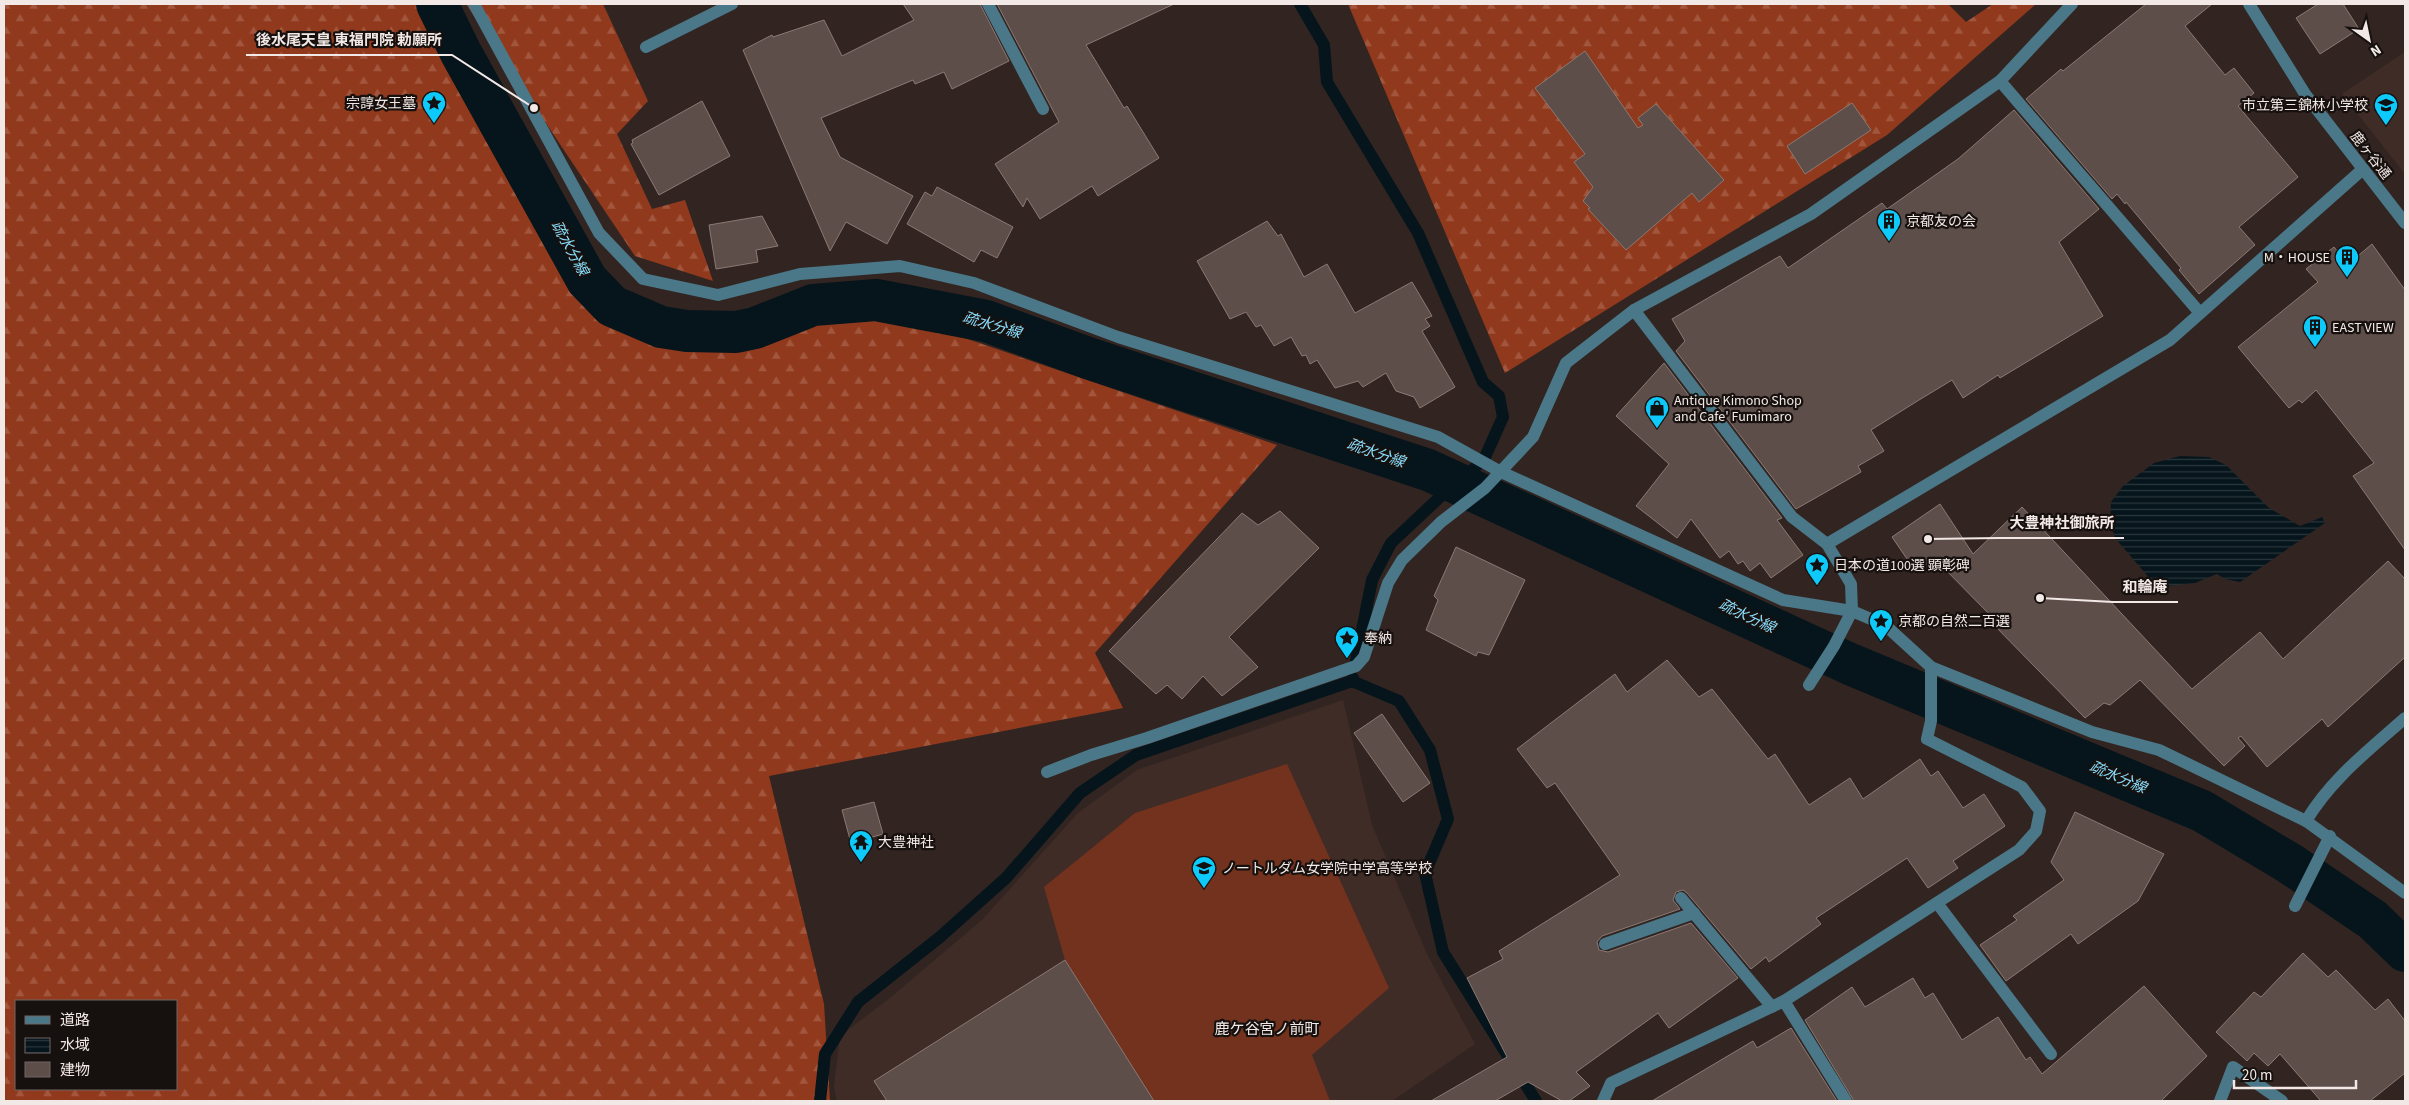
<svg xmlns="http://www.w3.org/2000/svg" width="2409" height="1105" font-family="'Source Sans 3','Noto Sans JP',sans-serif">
<defs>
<pattern id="forest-firs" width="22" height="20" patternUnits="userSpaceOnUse" patternTransform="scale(1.25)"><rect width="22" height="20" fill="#91391c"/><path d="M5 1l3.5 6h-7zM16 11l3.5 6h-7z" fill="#a1563d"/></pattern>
<pattern id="water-rules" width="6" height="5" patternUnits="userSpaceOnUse" patternTransform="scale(1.25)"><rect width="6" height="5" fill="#05151b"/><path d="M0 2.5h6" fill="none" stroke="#2a373c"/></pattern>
</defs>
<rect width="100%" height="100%" fill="#322521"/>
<g fill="#402c26">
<polygon points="2405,52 2405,174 2342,94"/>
<polygon points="1343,700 1372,825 1427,954 1475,1044 1392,1101 837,1101 834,1087 840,1036 890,998 982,920 1078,813 1137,770"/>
</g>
<g fill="url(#forest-firs)" fill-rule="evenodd">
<path d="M 4,4 L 427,4 L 609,324 L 906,318 L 1277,445 L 1095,653 L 1123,708 L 769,776 L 824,1004 L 830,1101 L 4,1101 ZM 16,1001 L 176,1001 L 176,1089 L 16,1089 Z"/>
<polygon points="466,4 603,4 648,101 617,134 652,209 685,200 713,281 635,256"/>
<polygon points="1348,4 1948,4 1966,22 1993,4 2036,4 1887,135 1505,373"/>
</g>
<polygon fill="#73321d" points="1287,764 1389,988 1312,1055 1330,1101 1154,1101 1065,960 1044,887 1135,813"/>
<polygon fill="url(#water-rules)" points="2180,456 2209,457 2226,465 2269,508 2300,526 2322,517 2325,523 2240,582 2225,579 2217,574 2195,583 2157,587 2115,538 2110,522 2111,502 2123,486 2154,463"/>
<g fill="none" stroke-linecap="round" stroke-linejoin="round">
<g stroke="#05151b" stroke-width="12">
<polyline points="1300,4 1324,45 1327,82 1418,233 1483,382 1499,396 1503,417 1485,457 1464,479 1440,497 1391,543 1372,580 1356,661"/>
<polyline points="1352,681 1399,701 1430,750 1448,819 1425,873 1443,952 1536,1101"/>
<polyline points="820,1101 825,1054 858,1002 940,937 1006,878 1080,793 1136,755 1352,681 1353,678"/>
</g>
<polyline stroke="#05151b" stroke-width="42" points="437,4 461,53 587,280 612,306 661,327 687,331 736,332 755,328 813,305 876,300 986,321 1088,358 1428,470 1850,664 2202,811 2289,863 2373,920 2405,951"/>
</g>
<g fill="#5e4e4a" stroke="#8a7974">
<polygon points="903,4 980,4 1009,61 952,89 944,72 915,84 913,80 821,118 840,157 913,196 887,244 846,222 830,251 743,50 772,35 773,37 824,20 842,56 914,20"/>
<polygon points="997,4 1174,4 1086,45 1124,108 1127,106 1159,158 1098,196 1092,186 1040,219 1027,198 1023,207 995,164 1059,122"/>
<polygon points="2146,4 2212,4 2185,26 2225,75 2234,68 2254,93 2238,106 2298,177 2239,227 2255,245 2199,294 2179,270 2181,268 2126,202 2125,204 2117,194 2112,199 2026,99 2061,69 2063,71"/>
<polygon points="2318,4 2343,4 2359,29 2320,54 2296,18"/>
<polygon points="1585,51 1638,128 1643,125 1638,118 1656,104 1724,180 1699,202 1692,193 1626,250 1588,209 1590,208 1583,201 1593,187 1574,162 1585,154 1535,88"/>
<polygon points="702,101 730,156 659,195 631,144 633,143 632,140"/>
<polygon points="1852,103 1871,130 1805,174 1787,146"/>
<polygon points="2014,110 2099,209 2059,242 2103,316 2000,378 1998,375 1963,398 1952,380 1919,400 1871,430 1884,451 1858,466 1861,472 1796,509 1676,351 1685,341 1672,319 1780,256 1788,268 1882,203 1887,209 1958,159"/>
<polygon points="937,187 1013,227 997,258 981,250 974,262 907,224 925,192 932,196"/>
<polygon points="762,216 778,246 756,250 758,262 716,269 709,225"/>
<polygon points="1267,221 1278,236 1281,234 1304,277 1327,264 1355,313 1412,282 1432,316 1425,319 1430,326 1422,331 1455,387 1420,408 1414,397 1396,391 1386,373 1363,387 1358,381 1335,388 1317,360 1310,364 1306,355 1302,356 1291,337 1274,346 1261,325 1256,327 1246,312 1230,319 1197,261"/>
<polygon points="2372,244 2405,290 2405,550 2353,476 2374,463 2316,390 2302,403 2299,400 2289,408 2238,347 2318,282 2306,269 2334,247 2342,257 2353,248 2359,255"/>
<polygon points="1664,363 1782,518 1777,520 1803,555 1771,578 1760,563 1750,571 1743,561 1738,564 1729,551 1720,558 1691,519 1677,538 1636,506 1669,464 1616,416"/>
<polygon points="1940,504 1973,554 2022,507 2192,689 2260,632 2283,659 2388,561 2405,579 2405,657 2328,727 2322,719 2267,767 2241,736 2238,738 2245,746 2224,766 2140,680 2110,705 2104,703 2085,718 1992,623 1996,621 1935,559 1916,572 1892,537"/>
<polygon points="1280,511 1319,548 1229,637 1258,667 1222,696 1203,676 1182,699 1167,685 1156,694 1109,651 1242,513 1258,525"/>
<polygon points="1456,547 1525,580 1489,655 1478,652 1476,656 1426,630 1438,600 1434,596"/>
<polygon points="1667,660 1699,697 1712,689 1768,759 1775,754 1809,805 1850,778 1863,799 1920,759 1931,776 1938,771 1963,808 1984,794 2005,826 1953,861 1958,868 1928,888 1907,858 1816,918 1821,924 1769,962 1766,957 1751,969 1687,893 1683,890 1676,892 1673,900 1680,909 1602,936 1597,942 1599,950 1608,952 1691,923 1738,978 1669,1028 1658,1013 1576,1072 1590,1086 1569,1101 1562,1101 1528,1082 1495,1101 1431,1101 1507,1057 1467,978 1503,959 1499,951 1620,875 1555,783 1547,788 1517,749 1615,674 1627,692"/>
<polygon points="1382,714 1430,783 1403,802 1354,733"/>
<polygon points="874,802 883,834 851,843 842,810"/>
<polygon points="2075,812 2164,854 2138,901 2078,944 2071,934 2006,981 1980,945 2017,920 2013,916 2064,880 2051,862"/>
<polygon points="2303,953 2328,977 2336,970 2375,1010 2388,999 2405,1021 2405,1073 2370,1101 2321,1101 2280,1054 2268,1066 2254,1053 2247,1061 2216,1032 2254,992 2261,997"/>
<polygon points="1065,960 1154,1101 887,1101 874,1081"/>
<polygon points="1913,978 1925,998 1933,993 1962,1040 1998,1017 2026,1060 2030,1057 2042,1074 2144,986 2207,1056 2161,1101 1854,1101 1805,1020 1852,987 1865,1007"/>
<polygon points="1791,1028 1837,1101 1652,1101 1753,1041 1757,1048"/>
</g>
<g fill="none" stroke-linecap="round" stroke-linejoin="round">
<g stroke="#4a7888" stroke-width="12">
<polyline points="474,4 599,233 643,279 718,295 800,274 900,266 974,283 1118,337 1438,437 1501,472 1783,600 1852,611 1885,625 1931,667 2092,732 2159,750 2306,821 2405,893"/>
<polyline points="988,4 1043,109"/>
<polyline points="2249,4 2305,94 2405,223"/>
<polyline points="646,47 732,4"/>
<polyline points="2000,81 2200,313"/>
<polyline points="1634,310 1792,517 1827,544 1851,584 1852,611 1834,646 1809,685"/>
<polyline points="1827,544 2170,340 2363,169"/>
<polyline points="1047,772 1091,755 1147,738 1356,666 1364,657 1388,583 1402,560 1441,522 1485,488 1533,437 1566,363 1634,310 1811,214 2000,81 2072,4"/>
<path d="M 2306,821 C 2331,779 2369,750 2405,718"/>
<polyline points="1681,898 1772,1007"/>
<polyline points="1937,903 2051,1054"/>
<polyline points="2295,906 2330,836"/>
<polyline points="1605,944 1694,913"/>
<polyline points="1784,1001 1846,1101"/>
<polyline points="1603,1101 1611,1083 1784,1001 2019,850 2036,831 2040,811 2022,787 1927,739 1931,721 1931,667"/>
<polyline points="2220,1101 2233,1067 2282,1101"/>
</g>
</g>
<defs>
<g id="sight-pin" transform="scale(1.25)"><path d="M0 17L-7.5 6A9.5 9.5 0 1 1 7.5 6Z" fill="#0ecafa" stroke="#16100e"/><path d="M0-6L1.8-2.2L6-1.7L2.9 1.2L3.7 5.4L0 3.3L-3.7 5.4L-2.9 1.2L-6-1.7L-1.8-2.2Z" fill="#111"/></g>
<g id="school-pin" transform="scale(1.25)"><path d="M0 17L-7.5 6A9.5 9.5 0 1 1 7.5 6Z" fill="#0ecafa" stroke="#16100e"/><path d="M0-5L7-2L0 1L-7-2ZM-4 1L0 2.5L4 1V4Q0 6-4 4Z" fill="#111"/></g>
<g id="building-pin" transform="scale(1.25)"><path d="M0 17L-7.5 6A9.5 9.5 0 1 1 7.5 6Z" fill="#0ecafa" stroke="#16100e"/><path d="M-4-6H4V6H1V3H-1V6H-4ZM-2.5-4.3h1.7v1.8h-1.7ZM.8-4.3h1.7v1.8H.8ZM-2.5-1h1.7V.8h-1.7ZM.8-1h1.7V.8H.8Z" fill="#111"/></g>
<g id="shop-pin" transform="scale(1.25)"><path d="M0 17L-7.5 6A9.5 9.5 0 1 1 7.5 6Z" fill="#0ecafa" stroke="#16100e"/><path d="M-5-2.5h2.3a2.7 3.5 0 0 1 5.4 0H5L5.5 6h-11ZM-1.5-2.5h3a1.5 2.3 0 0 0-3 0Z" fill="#111"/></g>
<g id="temple-pin" transform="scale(1.25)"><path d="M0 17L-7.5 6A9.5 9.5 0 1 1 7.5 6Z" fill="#0ecafa" stroke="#16100e"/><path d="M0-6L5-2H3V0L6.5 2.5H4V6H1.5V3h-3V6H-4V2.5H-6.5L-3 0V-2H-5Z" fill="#111"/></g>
</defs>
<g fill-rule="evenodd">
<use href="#sight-pin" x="434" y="103"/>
<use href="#school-pin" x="2386" y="105"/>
<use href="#building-pin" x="1889" y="221"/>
<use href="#building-pin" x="2347" y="257"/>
<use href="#building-pin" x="2315" y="327"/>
<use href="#shop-pin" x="1657" y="408"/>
<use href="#sight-pin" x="1817" y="565"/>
<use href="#sight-pin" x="1881" y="621"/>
<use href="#sight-pin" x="1347" y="638"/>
<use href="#temple-pin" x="861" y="842"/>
<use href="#school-pin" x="1204" y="868"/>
</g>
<g text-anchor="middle" stroke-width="4.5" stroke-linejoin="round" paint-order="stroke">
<g font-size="14" fill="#f2e8e5" stroke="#16100e" text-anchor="start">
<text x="416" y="108" text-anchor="end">宗諄女王墓</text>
<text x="2368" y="110" text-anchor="end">市立第三錦林小学校</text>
<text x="1906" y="226">京都友の会</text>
<text x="2330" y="262" text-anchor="end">M・HOUSE</text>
<text x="2332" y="332">EAST VIEW</text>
<text x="1674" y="405">Antique Kimono Shop<tspan x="1674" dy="16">and Cafe' Fumimaro</tspan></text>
<text x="1834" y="570">日本の道100選 顕彰碑</text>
<text x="1898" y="626">京都の自然二百選</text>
<text x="1364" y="643">奉納</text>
<text x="878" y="847">大豊神社</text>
<text x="1222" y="873">ノートルダム女学院中学高等学校</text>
</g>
<g font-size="14" fill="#f2e8e5" stroke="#16100e">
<text transform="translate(2371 155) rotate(52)" y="5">鹿ヶ谷通</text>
</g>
<g font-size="15" font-style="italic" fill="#88defd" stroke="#16100e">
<text transform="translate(570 248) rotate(61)" y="5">疏水分線</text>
<text transform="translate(992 325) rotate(16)" y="5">疏水分線</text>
<text transform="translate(1376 453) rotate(19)" y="5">疏水分線</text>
<text transform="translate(1747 616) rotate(25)" y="5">疏水分線</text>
<text transform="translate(2118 777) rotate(23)" y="5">疏水分線</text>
</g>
<g font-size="15" fill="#f2e8e5" stroke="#16100e">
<text x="1267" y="1034">鹿ケ谷宮ノ前町</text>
</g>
</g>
<path fill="none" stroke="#f2e8e5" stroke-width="2" d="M534 108L452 55H246M1928 539L1999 538H2124M2040 598L2113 602H2178"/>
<g fill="#f2e8e5" stroke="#16100e" stroke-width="2">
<circle cx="534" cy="108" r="5"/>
<circle cx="1928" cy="539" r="5"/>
<circle cx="2040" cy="598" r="5"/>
</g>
<g font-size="15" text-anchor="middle" font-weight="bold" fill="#f2e8e5" stroke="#16100e" stroke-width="4.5" stroke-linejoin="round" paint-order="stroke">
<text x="349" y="45">後水尾天皇 東福門院 勅願所</text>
<text x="2062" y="528">大豊神社御旅所</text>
<text x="2145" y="592">和輪庵</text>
</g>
<rect width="2409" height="1105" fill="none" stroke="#f2e8e5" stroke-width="10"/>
<rect x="15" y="1000" width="162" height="90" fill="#16100e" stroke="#6e6664"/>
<rect x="25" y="1016" width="25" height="8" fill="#4a7888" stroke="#6e6664"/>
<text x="60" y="1025" font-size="15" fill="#f2e8e5">道路</text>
<rect x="25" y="1038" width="25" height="15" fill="url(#water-rules)" stroke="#6e6664"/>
<text x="60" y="1050" font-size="15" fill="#f2e8e5">水域</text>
<rect x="25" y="1062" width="25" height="15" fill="#5e4e4a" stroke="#6e6664"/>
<text x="60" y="1075" font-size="15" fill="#f2e8e5">建物</text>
<g transform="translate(2369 40) rotate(147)" stroke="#16100e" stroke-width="4" paint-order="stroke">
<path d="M0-4L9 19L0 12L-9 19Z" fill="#f2e8e5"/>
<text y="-8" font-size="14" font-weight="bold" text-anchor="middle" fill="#f2e8e5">N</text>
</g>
<path d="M2234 1080v8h122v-8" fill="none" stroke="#f2e8e5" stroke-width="2.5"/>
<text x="2242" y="1080" font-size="15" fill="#f2e8e5" stroke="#16100e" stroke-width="4" paint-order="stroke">20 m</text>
</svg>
